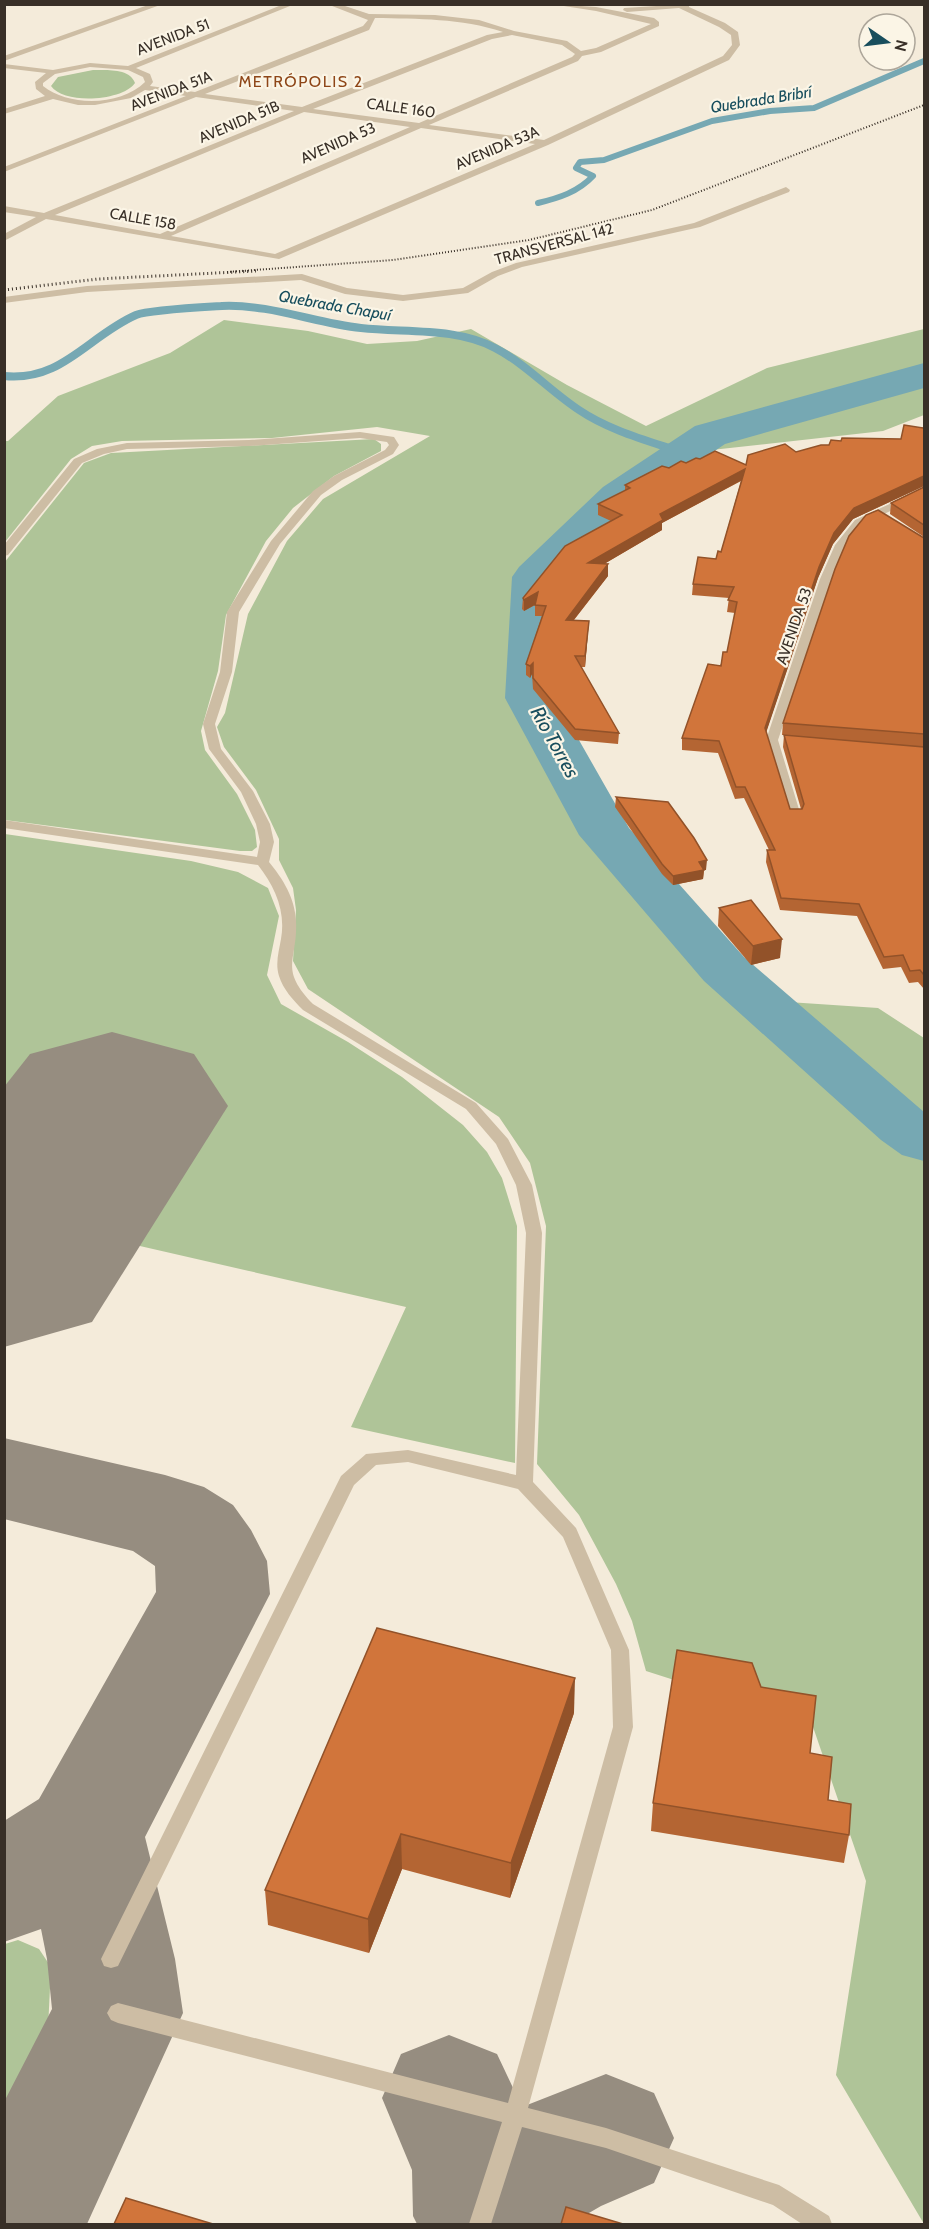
<svg xmlns="http://www.w3.org/2000/svg" width="929" height="2229" font-family="Cabin,sans-serif">
<rect width="100%" height="100%" fill="#f4ebda"/>
<g fill="#afc498">
<path d="M 93,70 C 106,70 130,68 135,83 C 123,101 64,105 51,86 L 58,77 Z"/>
<polygon points="224,320 308,331 367,344 417,341 471,329 567,385 646,426 767,368 924,329 924,415 883,431 684,453 619,496 535,578 530,698 606,835 724,969 759,1000 878,1008 924,1038 924,2224 836,2075 866,1881 812,1724 646,1671 632,1621 616,1584 579,1515 537,1464 546,1226 530,1163 499,1117 308,989 293,961 296,910 293,888 279,860 279,839 256,790 224,747 217,727 225,713 248,614 287,541 323,499 430,436 377,427 272,438 122,441 92,446 71,459 5,542 5,441 8,441 58,396 170,353"/>
<polygon points="374,439 381,444 381,451 334,476 293,508 266,541 226,615 218,671 201,731 205,750 237,794 255,830 257,847 252,851 240,851 5,820 4,563 84,463 111,453"/>
<polygon points="5,834 191,861 238,872 268,888 279,916 267,975 281,1004 348,1042 402,1077 463,1125 487,1152 502,1178 517,1226 515,1463 351,1427 406,1307 105,1238 203,1077 76,1057 5,1157"/>
<polygon points="18,1940 39,1949 51,1967 48,2029 33,2081 5,2152 5,1944"/>
</g>
<g fill="none" stroke-linecap="round" stroke-linejoin="round">
<path stroke="#76a8b3" stroke-width="6" d="M 538,203 C 559,198 578,192 593,176 L 576,168 L 580,162 L 604,160 L 712,121 L 770,111 L 814,108 L 924,61"/>
<path stroke="#76a8b3" stroke-width="8" d="M 4,376 C 62,382 88,336 136,315 C 149,310 206,307 222,306 C 271,304 314,323 361,328 C 404,333 456,327 495,348 C 526,364 550,391 579,410 C 610,431 649,441 684,453"/>
<polygon fill="#76a8b3" fill-rule="evenodd" points="924,363 924,388 725,444 635,505 558,580 555,698 629,828 744,957 924,1112 924,1161 902,1155 881,1140 704,981 579,835 505,698 512,577 519,567 603,487 695,426"/>
<g fill="#968d80" fill-rule="evenodd">
<polygon points="4,1438 165,1475 204,1487 233,1505 251,1530 267,1561 270,1594 145,1837 175,1959 183,2013 87,2224 4,2224 4,2102 52,2009 47,1959 41,1929 4,1942 4,1821 39,1799 156,1592 155,1566 133,1551 4,1519"/>
<polygon points="449,2035 497,2054 522,2107 606,2074 654,2093 674,2138 654,2183 601,2206 570,2224 417,2224 413,2216 412,2170 382,2098 401,2054"/>
</g>
<polygon fill="#968d80" fill-rule="evenodd" points="112,1032 194,1054 228,1106 92,1322 4,1347 4,1087 30,1054"/>
<g fill="#cdbda4" fill-rule="evenodd">
<polygon points="151,4 163,4 4,61 4,56"/>
<path d="M 284,4 L 295,4 L 136,68 L 150,74 L 153,82 L 150,86 L 195,92 L 363,26 L 368,20 L 327,4 L 339,4 L 369,14 L 435,15 L 479,20 L 514,31 L 567,41 L 581,51 L 596,48 L 651,24 L 596,11 L 551,4 L 596,7 L 654,18 L 659,22 L 659,26 L 601,52 L 582,56 L 578,61 L 429,125 L 544,140 L 723,56 L 732,45 L 731,35 L 719,27 L 679,8 L 627,12 L 623,10 L 624,8 L 689,4 L 689,7 L 725,23 L 738,32 L 740,45 L 729,60 L 548,145 L 279,259 L 46,219 L 4,241 L 4,234 L 36,217 L 4,212 L 4,206 L 44,213 L 294,111 L 196,97 L 4,172 L 4,167 L 186,96 L 145,90 L 131,98 L 95,105 L 78,105 L 53,99 L 4,114 L 4,109 L 45,96 L 36,89 L 35,82 L 46,73 L 4,68 L 4,64 L 53,70 L 90,63 L 128,66 ZM 375,18 C 418,19 461,18 503,32 L 487,35 L 302,107 L 205,94 L 369,30 ZM 512,35 L 562,45 L 575,54 L 572,57 L 419,123 L 313,109 L 492,39 ZM 90,67 L 128,70 L 143,77 L 145,82 C 121,106 69,107 43,86 L 43,83 L 55,74 ZM 304,112 L 410,127 L 160,234 L 55,215 ZM 421,128 L 535,144 L 275,254 L 171,236 Z"/>
<polygon points="786,187 790,190 789,192 700,227 522,267 498,276 468,293 403,301 345,294 301,280 87,292 4,303 4,297 87,286 302,274 347,288 403,295 463,288 492,272 516,263 694,223"/>
<path d="M 360,432 L 394,437 L 399,445 L 393,454 L 342,480 L 321,495 L 280,544 L 239,612 L 232,672 L 215,724 L 221,749 L 253,791 L 270,824 L 274,842 L 269,862 C 283,879 295,898 296,921 C 298,961 278,968 313,1004 L 476,1103 L 508,1139 L 532,1185 L 542,1233 L 533,1482 L 576,1528 L 629,1650 L 633,1727 L 528,2108 L 606,2128 L 779,2185 L 829,2216 L 832,2224 L 802,2224 L 773,2205 L 606,2148 L 522,2127 L 491,2224 L 469,2224 L 502,2122 L 118,2023 L 111,2020 L 107,2013 L 111,2006 L 118,2003 L 508,2103 L 613,1727 L 611,1650 L 563,1537 L 518,1489 L 408,1462 L 376,1465 L 354,1485 L 118,1966 L 111,1968 L 104,1966 L 101,1959 L 341,1476 L 366,1454 L 408,1450 L 516,1475 L 526,1233 L 516,1185 L 496,1144 L 466,1109 L 303,1010 C 293,1000 283,989 279,976 C 275,963 279,951 281,939 C 286,911 275,887 258,865 L 4,828 L 4,820 L 257,857 L 260,842 L 256,824 L 241,792 L 209,749 L 203,724 L 220,672 L 227,612 L 271,541 L 313,491 L 334,476 L 385,450 L 389,445 L 387,442 L 360,438 L 249,446 L 127,449 L 104,454 L 82,463 L 8,555 L 4,556 L 4,545 L 74,459 L 97,449 L 127,443 L 249,440 Z"/>
<polygon points="924,488 924,495 863,524 846,546 832,579 778,740 801,816 800,819 790,819 766,740 820,579 835,545 855,520"/>
</g>
<polyline stroke="#382f27" stroke-width="2" stroke-dasharray="1 2" stroke-linecap="butt" points="227,272 393,260 529,240 652,210 924,105"/>
<polyline stroke="#382f27" stroke-width="3" stroke-dasharray="1 3" stroke-linecap="butt" points="4,290 98,279 256,271"/>
</g>
<g fill="#b46533">
<polygon points="924,427 924,486 853,519 833,544 818,578 766,732 790,809 801,809 783,747 784,735 782,735 783,723 924,538 924,989 918,982 909,983 901,967 883,969 857,916 780,910 766,862 767,850 769,850 744,798 735,799 718,753 682,750 682,738 727,652 735,613 727,612 729,598 692,595 693,584 716,559 721,552 741,481 662,523 662,530 604,564 608,576 574,620 589,621 585,667 581,667 619,733 618,744 575,740 533,689 532,674 530,678 526,675 526,664 542,616 535,616 535,605 524,611 522,609 523,598 611,521 598,515 598,504 625,491 625,485 669,468 700,459 746,465 796,452 829,445 841,441 901,439"/>
<polygon points="924,487 924,537 890,514 891,503"/>
<polygon points="616,797 706,870 704,870 703,879 673,885 662,874 615,807"/>
<polygon points="719,908 780,958 751,965 718,926"/>
<polygon points="761,1687 810,1753 828,1800 849,1835 844,1863 651,1831 653,1803"/>
<polygon points="574,1713 510,1898 402,1869 369,1953 268,1925 265,1890"/>
</g>
<g fill="#925229">
<polygon points="745,469 744,479 662,523 662,530 587,574 588,563 660,514"/>
<polygon points="924,476 924,486 853,519 833,544 818,578 764,739 765,728 819,567 834,533 854,508"/>
<polygon points="608,564 608,576 565,631 566,620"/>
<polygon points="538,592 538,603 524,611 524,600"/>
<polygon points="589,621 588,632 585,667 585,656"/>
<polygon points="533,663 532,674 530,678 530,666"/>
<polygon points="707,860 706,870 704,870 703,879 673,885 673,876 699,862"/>
<polygon points="782,939 780,958 751,965 753,946"/>
<polygon points="575,1678 574,1713 510,1898 511,1863"/>
<polygon points="401,1834 402,1869 369,1953 368,1919"/>
</g>
<g fill="#d1753b" stroke="#925229" stroke-width="1.5">
<polygon points="904,425 923,428 924,427 924,476 854,508 834,533 819,567 765,728 790,809 802,809 804,804 784,735 924,747 924,975 920,970 910,971 903,955 884,957 859,904 781,898 767,850 775,850 745,787 736,787 719,741 682,738 708,664 721,666 723,652 727,652 737,602 728,600 734,587 693,584 698,557 716,559 718,551 721,552 745,469 660,514 663,520 588,563 608,564 566,620 589,621 585,656 575,656 619,733 575,729 533,678 533,663 530,666 526,664 546,606 535,605 538,592 524,600 523,598 565,546 622,515 598,504 630,488 625,485 662,466 669,468 681,461 686,463 696,458 700,459 715,451 746,465 748,455 785,444 796,452 821,445 829,445 831,440 841,441 842,438 901,439"/>
<polygon points="924,487 924,525 891,503"/>
<polygon points="878,510 924,538 924,734 783,723 835,569 849,536 866,515"/>
<polygon points="616,797 668,802 694,838 707,860 699,862 704,870 673,876 662,864"/>
<polygon points="751,900 782,939 753,946 719,908"/>
<polygon points="377,1628 575,1678 511,1863 401,1834 368,1919 265,1890"/>
<polygon points="677,1650 752,1663 761,1687 816,1696 810,1753 832,1757 828,1800 851,1804 849,1835 653,1803"/>
<polygon points="126,2198 213,2224 114,2224"/>
<polygon points="566,2207 623,2224 561,2224"/>
</g>
<g text-anchor="middle" stroke-width="4.5" stroke-linejoin="round" paint-order="stroke">
<g font-size="15" fill="#382f27" stroke="#fbf5e6">
<text transform="translate(173 37) rotate(-21)" y="5">AVENIDA 51</text>
<text transform="translate(171 91) rotate(-21)" y="5">AVENIDA 51A</text>
<text transform="translate(401 108) rotate(8)" y="5">CALLE 160</text>
<text transform="translate(239 122) rotate(-23)" y="5">AVENIDA 51B</text>
<text transform="translate(338 143) rotate(-24)" y="5">AVENIDA 53</text>
<text transform="translate(497 148) rotate(-23)" y="5">AVENIDA 53A</text>
<text transform="translate(143 219) rotate(10)" y="5">CALLE 158</text>
<text transform="translate(554 244) rotate(-15)" y="5">TRANSVERSAL 142</text>
<text transform="translate(794 626) rotate(-71)" y="5">AVENIDA 53</text>
</g>
<g font-size="16" letter-spacing="1.5" fill="#8e4618" stroke="#fbf5e6">
<text x="301" y="87">METRÓPOLIS 2</text>
</g>
<g font-size="16" font-style="italic" fill="#184e5d" stroke="#fbf5e6">
<text transform="translate(761 99) rotate(-9)" y="6">Quebrada Bribrí</text>
<text transform="translate(335 305) rotate(10)" y="6">Quebrada Chapuí</text>
</g>
<g font-size="20" font-style="italic" fill="#184e5d" stroke="#fbf5e6">
<text transform="translate(555 742) rotate(61)" y="7">Río Torres</text>
</g>
</g>
<rect width="929" height="2229" fill="none" stroke="#382f27" stroke-width="12"/>
<g transform="translate(887 42) rotate(104)"><circle r="28" fill="#fbf5e6" stroke="#ada69a" stroke-width="1.5"/>
<path d="M0-4.5L10 22L0 15L-10 22Z" fill="#184e5d"/>
<text y="-9" font-size="16" font-weight="bold" text-anchor="middle" fill="#382f27">N</text>
</g>
</svg>
